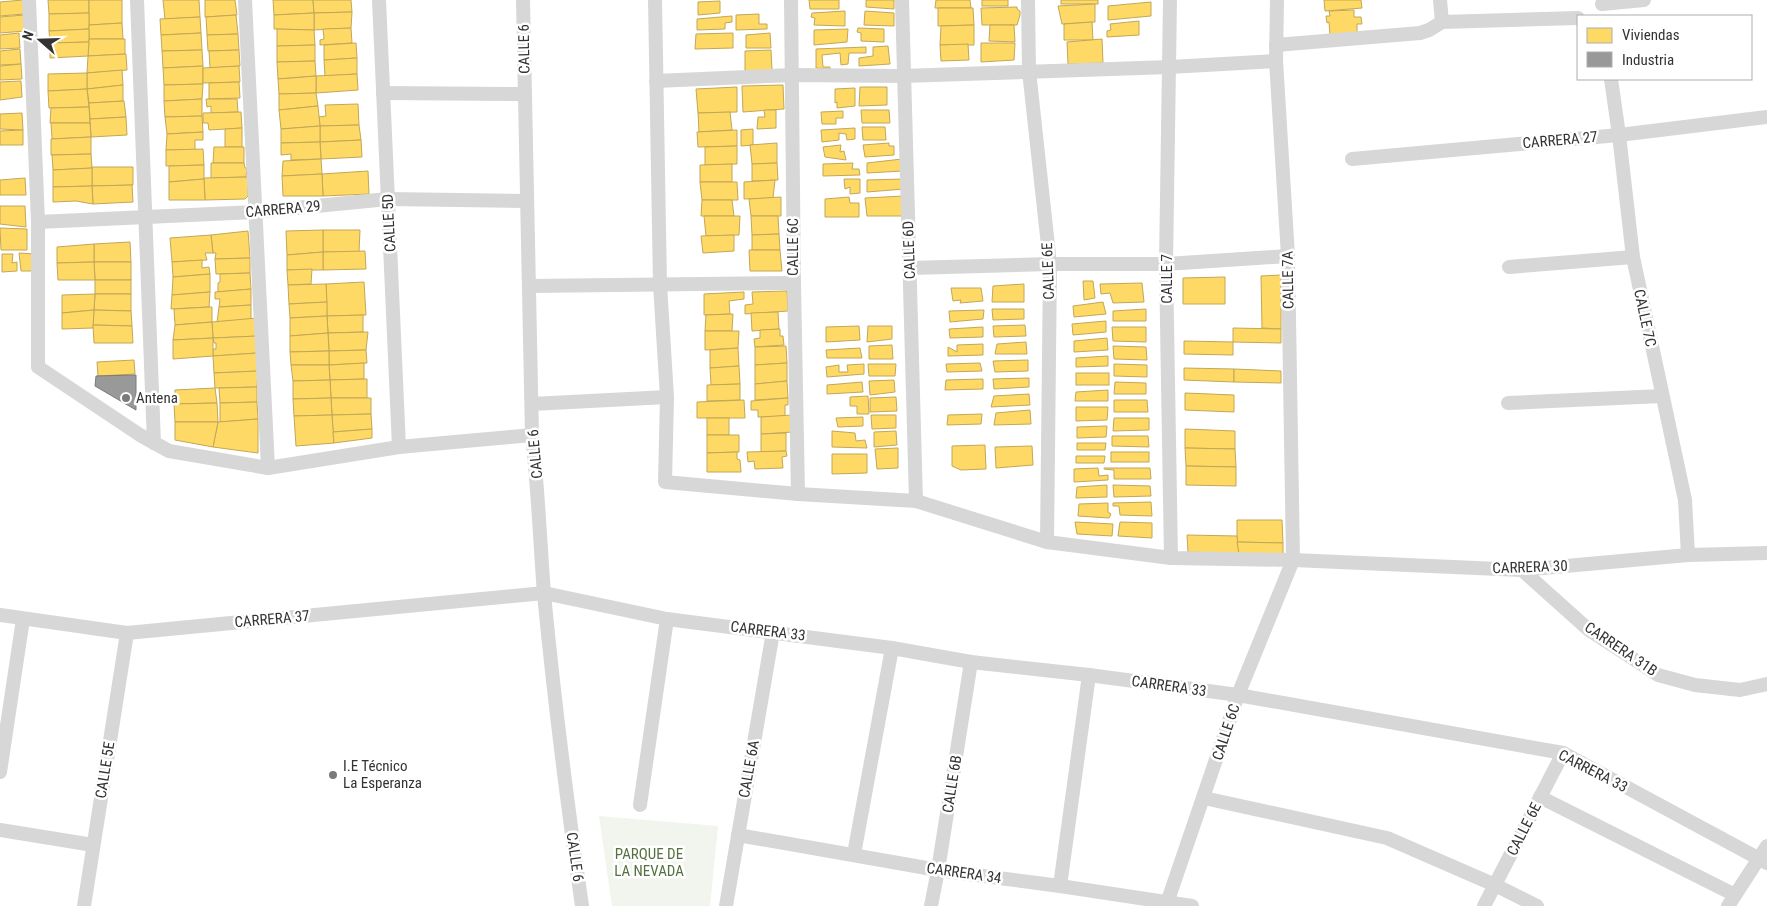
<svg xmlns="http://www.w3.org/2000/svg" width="1767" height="906" font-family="'Roboto Condensed',sans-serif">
<rect width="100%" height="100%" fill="#fff"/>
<polygon fill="#f1f5ed" points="599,816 718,826 710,906 612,906"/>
<g fill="#ffd966" stroke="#c2a757">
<polygon points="23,0 24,14 0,16 0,2"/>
<polygon points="48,0 89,0 89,13 49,14"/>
<polygon points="89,0 122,0 122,23 89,25"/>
<polygon points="163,0 199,0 200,17 165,19"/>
<polygon points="205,0 235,0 237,15 205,17"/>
<polygon points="273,0 313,0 314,13 274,15"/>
<polygon points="313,0 351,0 352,12 314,13"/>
<polygon points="809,0 839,0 839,9 810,9"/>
<polygon points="866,0 894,0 894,9 866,7"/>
<polygon points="936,0 970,0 971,8 935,8"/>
<rect x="982" y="0" width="26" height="6"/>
<rect x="1061" y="0" width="37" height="4"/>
<polygon points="1324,0 1361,0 1362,8 1325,11"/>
<polygon points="720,1 720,13 698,15 698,2"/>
<polygon points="1151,2 1151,16 1108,20 1108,6"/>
<polygon points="1095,4 1095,22 1062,24 1058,6"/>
<polygon points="1017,7 1017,9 1020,11 1020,15 1017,25 982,25 981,8"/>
<polygon points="938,8 973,8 974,25 938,26"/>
<polygon points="1354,10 1354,17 1361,17 1362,24 1357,24 1357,33 1330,35 1329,22 1327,23 1326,16 1330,16 1329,11"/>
<polygon points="845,11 845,26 814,25 815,18 811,17 812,13"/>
<polygon points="865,11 894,13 894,26 864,25"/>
<polygon points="352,12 351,28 314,30 314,13"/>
<polygon points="89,13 89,29 49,31 49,14"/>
<polygon points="314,13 314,30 274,29 274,15"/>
<polygon points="759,14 759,24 767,24 767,29 736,30 736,15"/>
<polygon points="24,15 25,31 0,33 0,17"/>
<polygon points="236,15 238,34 207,35 206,17"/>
<polygon points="732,16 732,22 725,23 725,29 697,30 697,19"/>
<polygon points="200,17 201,33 161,35 160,19"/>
<polygon points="1139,21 1139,35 1107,37 1107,31 1111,30 1110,24"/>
<polygon points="1092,22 1093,40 1064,40 1064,24"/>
<polygon points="122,23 123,39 89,39 89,25"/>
<polygon points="974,25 974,45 940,45 941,26"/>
<polygon points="990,25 1014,25 1015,42 989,41"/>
<polygon points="351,28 352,43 320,45 320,40 324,39 323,29"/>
<polygon points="858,28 884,29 884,42 861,41 861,33 857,32"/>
<polygon points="89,29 89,42 50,43 49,31"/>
<polygon points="277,29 314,30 315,45 277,46"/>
<polygon points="848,29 847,42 814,45 814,30"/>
<polygon points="19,33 20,48 0,49 0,35"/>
<polygon points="201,33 202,50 162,51 161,35"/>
<polygon points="733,33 733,48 695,49 696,34"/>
<polygon points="770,33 771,48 746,48 746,35"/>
<polygon points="238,34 239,50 208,51 207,35"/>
<polygon points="89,39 125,39 125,54 88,56"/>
<polygon points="1102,39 1103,63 1068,64 1067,42"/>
<polygon points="89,42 88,56 50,58 50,43"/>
<polygon points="356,43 357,58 324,60 324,45"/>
<polygon points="981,43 1015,43 1014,60 981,62"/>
<polygon points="968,44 969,60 941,61 940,45"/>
<polygon points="315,45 315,61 277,62 277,46"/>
<polygon points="888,46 890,64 859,66 859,58 873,56 873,47"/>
<polygon points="866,47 866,53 849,53 848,64 841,65 840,53 822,55 823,67 830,67 830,69 816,68 816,49"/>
<polygon points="20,49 21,64 0,65 0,51"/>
<polygon points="202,50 203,66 163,68 162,51"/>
<polygon points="239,50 240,66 210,68 209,51"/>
<polygon points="771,50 772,70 745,73 745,51"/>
<polygon points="126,54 127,70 87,73 88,56"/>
<polygon points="357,58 357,74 325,76 324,60"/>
<polygon points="315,61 316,76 278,79 277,62"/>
<polygon points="21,64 22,79 0,80 0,66"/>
<polygon points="203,66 203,84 164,85 163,68"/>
<polygon points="239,66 240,82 203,83 203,68"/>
<polygon points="122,70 123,85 87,89 87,73"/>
<polygon points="87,73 87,89 48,91 48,74"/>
<polygon points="357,74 358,90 316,93 316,76"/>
<polygon points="316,76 316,93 279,94 278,79"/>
<polygon points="21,81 22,97 0,100 0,82"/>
<polygon points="239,82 240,98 209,99 209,83"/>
<polygon points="203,84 202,99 164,101 164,85"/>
<polygon points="123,85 123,101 89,103 87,89"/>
<polygon points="783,85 784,109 743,112 742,86"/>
<polygon points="737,87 737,112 698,113 696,89"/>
<polygon points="860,87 887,87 887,105 859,106"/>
<polygon points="855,88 855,106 837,108 837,102 835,103 835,89"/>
<polygon points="87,89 89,107 49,108 48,91"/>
<polygon points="316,93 318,106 279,110 279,94"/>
<polygon points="202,99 202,116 165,117 164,101"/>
<polygon points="206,99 237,99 238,112 211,113 211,106 207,107"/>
<polygon points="124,101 126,117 90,119 89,103"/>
<polygon points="358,104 359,125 320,126 319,117 326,116 325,105"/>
<polygon points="318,106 320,126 281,129 279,110"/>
<polygon points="89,107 90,123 50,123 51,108"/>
<polygon points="764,110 776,110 776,128 757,129 758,117 765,117"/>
<polygon points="861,110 889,110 890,123 862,123"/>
<polygon points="843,111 843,118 836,118 836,124 822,124 821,112"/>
<polygon points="241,112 242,128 209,130 208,123 203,123 203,113"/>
<polygon points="730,112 732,130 699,132 698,113"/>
<polygon points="22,113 23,130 0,129 0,114"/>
<polygon points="202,116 203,132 167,134 165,117"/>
<polygon points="126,117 127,135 91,137 90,119"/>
<polygon points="51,123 90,123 91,137 52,139"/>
<polygon points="359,125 361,140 320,142 320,126"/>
<polygon points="320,126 320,142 281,143 281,129"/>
<polygon points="862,127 885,127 886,140 863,140"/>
<polygon points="242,128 242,147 225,147 225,129"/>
<polygon points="855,128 855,139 847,140 846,134 839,133 839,140 822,142 821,130"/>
<polygon points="753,129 753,145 741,146 741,130"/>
<polygon points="23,130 23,145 0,145 0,131"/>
<polygon points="737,130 737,146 698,147 697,132"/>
<polygon points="203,132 203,140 195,140 195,150 166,150 167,134"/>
<polygon points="91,137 91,154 51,155 51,139"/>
<polygon points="361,140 362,157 321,159 320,142"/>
<polygon points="320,142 321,159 291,160 291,154 281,155 281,143"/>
<polygon points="777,143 777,163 752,164 750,145"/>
<polygon points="889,143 889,146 894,146 894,155 865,157 863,145"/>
<polygon points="841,145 840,152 844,151 846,160 825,157 823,147"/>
<polygon points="737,146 737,164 705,165 705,147"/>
<polygon points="214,147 244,147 244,163 213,163"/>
<polygon points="203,149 204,165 166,166 166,150"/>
<polygon points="91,154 92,168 53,170 52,155"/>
<polygon points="321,159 322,174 282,176 283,161"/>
<polygon points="902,159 903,171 867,173 867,163"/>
<polygon points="211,163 244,163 245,168 247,168 246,177 211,178"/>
<polygon points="777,163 778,180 752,181 752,164"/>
<polygon points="853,163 852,169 859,169 860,175 823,176 823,164"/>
<polygon points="732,164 732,182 700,182 700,165"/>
<polygon points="204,165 204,179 169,182 169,166"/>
<polygon points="92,167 133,167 133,185 92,186"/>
<polygon points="92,168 92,186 53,187 53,170"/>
<polygon points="368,171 369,194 323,196 322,174"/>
<polygon points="322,174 323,196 283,196 282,176"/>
<polygon points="248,177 248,196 245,199 205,200 204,178"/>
<polygon points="25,178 26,195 0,195 0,180"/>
<polygon points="204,179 205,200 169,200 169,182"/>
<polygon points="844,179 860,179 860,193 850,194 850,187 845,189"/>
<polygon points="903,179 904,189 867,192 867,180"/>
<polygon points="775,180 773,198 744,199 744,182"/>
<polygon points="700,182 737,182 738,200 702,200"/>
<polygon points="132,185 133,202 93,204 92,186"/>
<polygon points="92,186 93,204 76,201 53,202 53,187"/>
<polygon points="904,196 905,216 867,216 865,198"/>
<polygon points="781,197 781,216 751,216 749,199"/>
<polygon points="849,197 850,203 859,203 859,217 825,217 825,199"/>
<polygon points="702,200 732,200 734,216 701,216"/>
<polygon points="0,206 25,206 26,227 0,224"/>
<polygon points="704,216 740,216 739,235 706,236"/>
<polygon points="751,216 778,216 779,234 752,235"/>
<polygon points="0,228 27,229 27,250 1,250"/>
<polygon points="323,230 360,230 359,252 323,252"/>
<polygon points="323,230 323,252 287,255 286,231"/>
<polygon points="248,231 250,258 215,259 216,253 213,253 211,235"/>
<polygon points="779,234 780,250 752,250 752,235"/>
<polygon points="211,235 213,253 205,253 207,260 172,262 170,238"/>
<polygon points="734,235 734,251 703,253 701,236"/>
<polygon points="130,242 131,262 94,262 94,244"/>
<polygon points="94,244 94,262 57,263 57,247"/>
<polygon points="749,250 780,250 782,271 750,271"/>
<polygon points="365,251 366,269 323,270 323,252"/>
<polygon points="323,252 323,270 287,270 287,255"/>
<polygon points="19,253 34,254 35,271 21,271"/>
<polygon points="2,254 13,254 12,263 17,262 17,271 2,272"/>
<polygon points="250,258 250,273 216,274 215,259"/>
<polygon points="202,260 202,268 209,267 210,274 173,277 172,262"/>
<polygon points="94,262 131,262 131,280 95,280"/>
<polygon points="94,262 95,280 58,280 57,263"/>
<polygon points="312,269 311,284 288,285 287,270"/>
<polygon points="250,273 251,289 218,292 218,283 220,282 220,274"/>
<polygon points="210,274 210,292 172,295 173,277"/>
<polygon points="1281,275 1281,329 1262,328 1261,276"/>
<polygon points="1225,277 1225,304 1183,304 1183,278"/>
<rect x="95" y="280" width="36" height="14"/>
<polygon points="1083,281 1093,281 1095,298 1084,300"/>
<polygon points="364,282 366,315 327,316 326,284"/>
<polygon points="1142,283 1144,302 1113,303 1110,293 1101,294 1100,284"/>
<polygon points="326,284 327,302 289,304 288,285"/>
<polygon points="1024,284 1024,302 992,302 993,286"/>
<polygon points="951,288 981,288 983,301 960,303 961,300 953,301"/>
<polygon points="251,289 251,305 219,307 220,299 215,299 215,292"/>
<polygon points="787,291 788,311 745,314 745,305 753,304 752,292"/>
<polygon points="210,292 209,307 171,309 172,295"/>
<polygon points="744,292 744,299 729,301 730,314 704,315 704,294"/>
<polygon points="95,294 131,294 131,311 94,310"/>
<polygon points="95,294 94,310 62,313 62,295"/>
<polygon points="327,302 327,316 290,318 289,304"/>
<polygon points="1103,302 1106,314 1074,317 1073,306"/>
<polygon points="251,305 251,319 217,322 219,307"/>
<polygon points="209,307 212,307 212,322 175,325 174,309"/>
<polygon points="992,309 1024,309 1024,319 993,320"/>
<polygon points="1146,309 1146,321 1113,321 1113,311"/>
<polygon points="94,310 131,311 132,326 93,325"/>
<polygon points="94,310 93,328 62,329 62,313"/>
<polygon points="984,310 983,319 950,322 949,311"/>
<polygon points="778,312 779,329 752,331 751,313"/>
<polygon points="733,314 732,331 705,331 706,315"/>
<polygon points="363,315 363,332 328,333 327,316"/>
<polygon points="327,316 328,333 290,336 290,318"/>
<polygon points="257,318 258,336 213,338 212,322"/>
<polygon points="1106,321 1106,332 1073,335 1072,324"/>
<polygon points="212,322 213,338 173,340 175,325"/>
<polygon points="93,325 132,326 133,343 94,343"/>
<polygon points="1025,325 1026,336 994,337 993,326"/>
<polygon points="859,326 860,340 826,342 826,327"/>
<polygon points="868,326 892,326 892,339 867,342"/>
<polygon points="983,327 983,337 950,338 949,329"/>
<polygon points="1112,327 1146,327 1146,342 1113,341"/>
<polygon points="1233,328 1281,329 1281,343 1233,342"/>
<polygon points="780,329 780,336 783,336 784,345 755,347 754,339 760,338 760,330"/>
<polygon points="705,331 739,331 738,348 705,350"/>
<polygon points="368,332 366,350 329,351 328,333"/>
<polygon points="328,333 329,351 290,352 290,336"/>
<polygon points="257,336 257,353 213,356 213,349 216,349 216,343 214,343 213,338"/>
<polygon points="213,338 213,356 173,359 173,340"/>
<polygon points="1107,338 1108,350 1074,352 1074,341"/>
<polygon points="1184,341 1233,342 1233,355 1184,354"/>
<polygon points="1026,342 1027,354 995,354 997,344"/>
<polygon points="983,344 983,355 948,356 948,347 957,352 957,345"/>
<polygon points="892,345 893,359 869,359 869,346"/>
<polygon points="786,346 787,363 755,365 755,347"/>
<polygon points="1113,346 1146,347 1147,360 1114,359"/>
<polygon points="738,348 739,366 710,368 710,350"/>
<polygon points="860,348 862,358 827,358 826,350"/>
<polygon points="366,350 367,363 329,365 329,351"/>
<polygon points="329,351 329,365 291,365 290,352"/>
<polygon points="257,353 258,371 214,373 213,356"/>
<polygon points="1108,356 1108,366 1076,367 1076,358"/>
<polygon points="134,360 135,374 98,376 97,362"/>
<polygon points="1028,360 1028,371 995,372 993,361"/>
<polygon points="364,363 364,379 330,380 329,365"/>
<polygon points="787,363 787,381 755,384 755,365"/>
<polygon points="980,363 982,371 947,372 946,364"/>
<polygon points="864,364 864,374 827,377 826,367 839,365 839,372 848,372 847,365"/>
<polygon points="868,364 896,364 895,376 869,376"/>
<polygon points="1114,364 1147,365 1147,377 1114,376"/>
<polygon points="291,365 329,365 330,380 293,381"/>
<polygon points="739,366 740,384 711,385 710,368"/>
<polygon points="1184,368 1234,369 1234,382 1184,380"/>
<polygon points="1234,369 1281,371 1281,383 1234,382"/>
<polygon points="258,371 257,387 215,388 214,373"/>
<rect x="1076" y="373" width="33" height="12"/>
<polygon points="1029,378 1029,387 994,389 993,379"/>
<polygon points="367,379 367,398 331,398 330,380"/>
<polygon points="983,379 983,389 945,390 946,380"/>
<polygon points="330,380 331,398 293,399 293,381"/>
<polygon points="894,380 895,392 870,395 869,381"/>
<polygon points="787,381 788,398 755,400 755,384"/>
<polygon points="862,382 863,392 827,394 827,385"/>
<polygon points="1115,382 1146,383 1146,394 1114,394"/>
<polygon points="740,384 740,400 707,401 707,385"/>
<polygon points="257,387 257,402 220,403 219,388"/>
<polygon points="215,388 217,403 174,404 175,390"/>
<polygon points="1108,390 1108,401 1075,401 1076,392"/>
<polygon points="1185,393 1234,395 1234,412 1185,410"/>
<polygon points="1029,394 1030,405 991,407 994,396"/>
<polygon points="868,396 869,414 857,414 857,406 850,406 850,397"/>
<polygon points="896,397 897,411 870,412 870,398"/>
<polygon points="331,398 371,398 371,414 332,415"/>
<polygon points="331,398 332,415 294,416 293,399"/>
<polygon points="788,398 788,405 785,405 785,416 758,417 758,410 751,410 751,401"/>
<polygon points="744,400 745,418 697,418 697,402"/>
<polygon points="1114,400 1147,400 1148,412 1114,412"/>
<polygon points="257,402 258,419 220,422 220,403"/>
<polygon points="217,403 218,422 175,422 174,404"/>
<polygon points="1076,407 1108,407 1107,420 1076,421"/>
<polygon points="1030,410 1031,424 994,425 996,413"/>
<polygon points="371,414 372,429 333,432 332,415"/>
<polygon points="982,414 981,424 947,425 948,415"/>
<polygon points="332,415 334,443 296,446 294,416"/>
<polygon points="792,415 793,432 761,434 761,417"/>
<polygon points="871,415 896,415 896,428 872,429"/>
<polygon points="863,417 863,426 838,427 836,418"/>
<rect x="707" y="418" width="22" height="17"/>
<polygon points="1114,418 1149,418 1149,430 1113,431"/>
<polygon points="258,419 258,453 213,447 218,422"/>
<polygon points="175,422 218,422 213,447 175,440"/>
<polygon points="1107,426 1106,437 1077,438 1077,427"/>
<polygon points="372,429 372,438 334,443 333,432"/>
<polygon points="1185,429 1235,431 1235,449 1185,448"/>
<polygon points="832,431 855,433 856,441 865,440 867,448 832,447"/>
<polygon points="896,431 897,445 874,447 874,432"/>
<polygon points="786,433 786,451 761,452 761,434"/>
<polygon points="707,435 739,435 739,452 707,453"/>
<polygon points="1112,436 1148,436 1149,447 1112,446"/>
<polygon points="1077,443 1106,443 1105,450 1077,450"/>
<polygon points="985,445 986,469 961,470 952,466 952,446"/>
<polygon points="1032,446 1033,465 996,468 995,447"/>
<polygon points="898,448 898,468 877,469 875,449"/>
<polygon points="1185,448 1235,449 1236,467 1186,466"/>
<polygon points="786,451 787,456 782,457 783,468 755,469 754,461 748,462 747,452"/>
<polygon points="737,452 737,459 740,460 741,472 707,472 707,453"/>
<rect x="1111" y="452" width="38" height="10"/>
<polygon points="832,454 867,454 867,473 832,474"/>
<polygon points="1076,456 1105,456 1104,463 1076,463"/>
<polygon points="1186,466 1236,467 1236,486 1186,485"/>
<polygon points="1098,468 1099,476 1108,475 1108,480 1074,482 1074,469"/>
<polygon points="1104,468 1150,468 1151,479 1114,479 1114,470 1104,469"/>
<polygon points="1107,485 1107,497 1076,498 1077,487"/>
<polygon points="1113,485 1150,486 1151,496 1114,497"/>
<polygon points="1151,502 1152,516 1120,515 1119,506 1113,506 1113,503"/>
<polygon points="1108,503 1108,512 1111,514 1109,518 1078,516 1079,504"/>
<polygon points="1237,520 1282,520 1283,543 1237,542"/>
<polygon points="1075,522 1113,524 1112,536 1077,534"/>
<polygon points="1120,522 1152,523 1152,538 1118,536"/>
<polygon points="1187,535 1237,536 1239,554 1188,552"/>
<polygon points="1237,542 1283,543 1283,555 1239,554"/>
</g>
<polygon fill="#999" stroke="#7a7a7a" points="136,375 136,410 95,386 96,376"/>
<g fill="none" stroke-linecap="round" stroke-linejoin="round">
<g stroke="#d7d7d7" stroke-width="14">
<polyline points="29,0 38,222 38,367 140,435 169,451 268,468 399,447 532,435"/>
<polyline points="137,0 154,443"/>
<polyline points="245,0 268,468"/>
<polyline points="379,0 399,447"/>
<path d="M 523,0 L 532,435 C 538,488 540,541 544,594 C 554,698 567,802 582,906"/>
<polyline points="655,0 660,285 667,397 665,482 798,494 916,501 1047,542 1171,558 1293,560 1522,570 1688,555 1767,553"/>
<polyline points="791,0 794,283 798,494"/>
<polyline points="902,0 916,501"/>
<polyline points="1028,0 1029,71 1050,264 1047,542"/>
<polyline points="1170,0 1166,264 1171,558"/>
<polyline points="1440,0 1442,22"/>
<polyline points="1602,4 1644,0"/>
<polyline points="1276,45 1420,33 1429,30 1442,22 1578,18"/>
<polyline points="1611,79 1619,135 1633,257 1685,500 1688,555"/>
<polyline points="656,81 792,75 903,76 1170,67 1276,61"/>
<polyline points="383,93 525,94"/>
<polyline points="1352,159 1619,135 1767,117"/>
<polyline points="38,222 255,212 388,199 527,201"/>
<polyline points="1509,267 1633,257"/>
<polyline points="910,268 1050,264 1166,264 1288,256"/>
<polyline points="529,286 794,283"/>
<polyline points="1508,403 1662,396"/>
<polyline points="532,404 667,397"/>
<polyline points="1522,570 1589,630 1658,675 1695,685 1740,690 1767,684"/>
<polyline points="0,615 127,633 544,593 667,619 892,648 971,662 1089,675 1238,695 1563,753 1767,863"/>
<polyline points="0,772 23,619"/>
<polyline points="1540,797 1735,895"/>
<polyline points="1204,798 1387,838 1495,885 1537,906"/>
<polyline points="640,805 667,619"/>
<polyline points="0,830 93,845"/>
<polyline points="738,835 938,870 1060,886 1192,906"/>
<polyline points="854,854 892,648"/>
<polyline points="1060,886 1089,675"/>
<polyline points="84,906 127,633"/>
<polyline points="726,906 773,632"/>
<polyline points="931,906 938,870 971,662"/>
<polyline points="1166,906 1238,695 1293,560 1288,256 1276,61 1277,0"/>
<polyline points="1484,906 1563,753"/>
<polyline points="1728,906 1767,846"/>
</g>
</g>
<g fill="#7a7a7a" stroke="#fff" stroke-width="2">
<circle cx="126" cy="398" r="5"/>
<circle cx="333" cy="775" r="5"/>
</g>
<g text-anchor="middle" stroke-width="5" stroke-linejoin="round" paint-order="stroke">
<g font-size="15" fill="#333" stroke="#fff">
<text transform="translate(524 49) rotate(-91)" y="5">CALLE 6</text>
<text transform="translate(1560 140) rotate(-5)" y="5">CARRERA 27</text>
<text transform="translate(283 209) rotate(-5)" y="5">CARRERA 29</text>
<text transform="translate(389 223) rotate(-93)" y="5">CALLE 5D</text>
<text transform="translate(793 247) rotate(-90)" y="5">CALLE 6C</text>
<text transform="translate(909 250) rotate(-92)" y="5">CALLE 6D</text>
<text transform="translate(1048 271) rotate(-92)" y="5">CALLE 6E</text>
<text transform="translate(1167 279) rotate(-90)" y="5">CALLE 7</text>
<text transform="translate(1288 280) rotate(-91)" y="5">CALLE 7A</text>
<text transform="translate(1645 318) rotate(78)" y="5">CALLE 7C</text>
<text transform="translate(535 454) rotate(-95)" y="5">CALLE 6</text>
<text transform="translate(1530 567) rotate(-2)" y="5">CARRERA 30</text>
<text transform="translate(272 619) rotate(-5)" y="5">CARRERA 37</text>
<text transform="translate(768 631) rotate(7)" y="5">CARRERA 33</text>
<text transform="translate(1621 649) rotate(34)" y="5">CARRERA 31B</text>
<text transform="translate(1169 686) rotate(8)" y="5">CARRERA 33</text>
<text transform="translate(1226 732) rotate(-72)" y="5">CALLE 6C</text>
<text transform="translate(749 769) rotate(-80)" y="5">CALLE 6A</text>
<text transform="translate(105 770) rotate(-81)" y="5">CALLE 5E</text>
<text transform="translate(1593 771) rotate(27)" y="5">CARRERA 33</text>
<text transform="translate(952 784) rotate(-81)" y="5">CALLE 6B</text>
<text transform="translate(1524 829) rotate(-63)" y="5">CALLE 6E</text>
<text transform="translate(575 857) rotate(82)" y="5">CALLE 6</text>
<text transform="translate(964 873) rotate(8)" y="5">CARRERA 34</text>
</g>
<g font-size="15" fill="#333" stroke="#fff" text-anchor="start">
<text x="136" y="403">Antena</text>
<text x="343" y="771">I.E Técnico<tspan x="343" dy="17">La Esperanza</tspan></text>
</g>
<g font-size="15" fill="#56703f" stroke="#fff">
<text x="649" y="859">PARQUE DE<tspan x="649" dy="17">LA NEVADA</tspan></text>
</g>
</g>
<rect x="1577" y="15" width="175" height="65" fill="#ffffff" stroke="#adadad"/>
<rect x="1587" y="28" width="25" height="15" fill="#ffd966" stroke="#adadad"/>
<text x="1622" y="40" font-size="15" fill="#333333">Viviendas</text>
<rect x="1587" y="52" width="25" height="15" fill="#999999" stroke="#adadad"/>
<text x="1622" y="65" font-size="15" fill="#333333">Industria</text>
<g transform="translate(40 40) rotate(290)" stroke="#ffffff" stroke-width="4" paint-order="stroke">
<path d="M0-4L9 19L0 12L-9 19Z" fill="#333333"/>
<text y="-8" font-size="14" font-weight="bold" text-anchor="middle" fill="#333333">N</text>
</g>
</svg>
